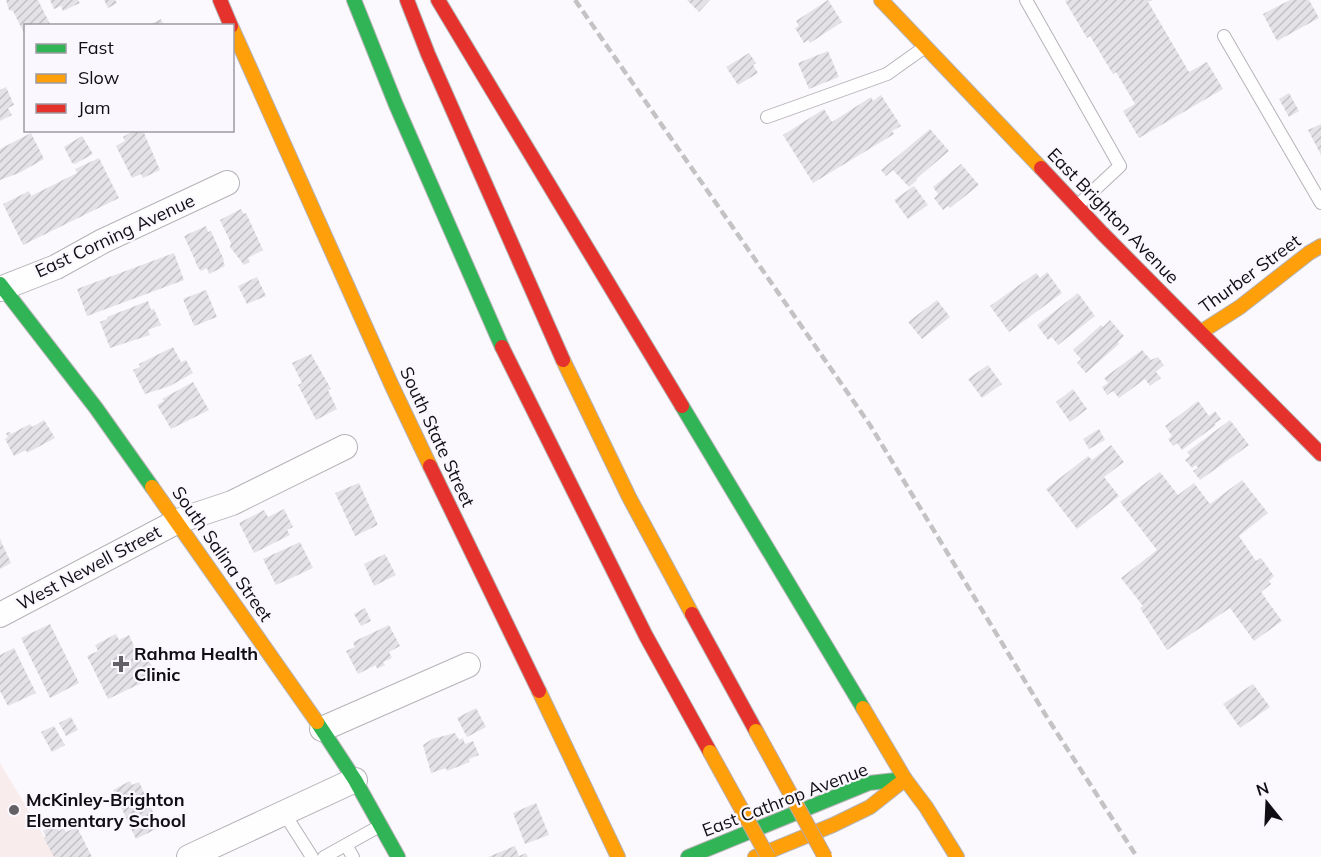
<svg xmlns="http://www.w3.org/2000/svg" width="1321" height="857" font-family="Mulish,sans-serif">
<defs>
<pattern id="building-hatch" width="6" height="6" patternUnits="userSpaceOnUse" patternTransform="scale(1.5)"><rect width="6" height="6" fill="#e4e2e7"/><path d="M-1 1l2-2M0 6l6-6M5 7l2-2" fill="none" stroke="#c3c1c5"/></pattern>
</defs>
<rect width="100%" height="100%" fill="#fbf9fd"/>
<polygon fill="#f8ecec" points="0,763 56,857 0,857"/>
<g fill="url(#building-hatch)">
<polygon points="6,0 38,0 51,26 26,26 26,37 13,11 9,10"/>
<polygon points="50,0 78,0 80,3 63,11 61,6 54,9"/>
<polygon points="104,0 115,0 117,3 108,8"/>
<polygon points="687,0 710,0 699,12"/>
<polygon points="828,0 842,22 810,43 808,40 804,43 795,28 799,26 796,21"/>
<polygon points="1068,0 1152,0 1148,2 1189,72 1207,62 1223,89 1139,138 1123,111 1135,104 1116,72 1113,74 1090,36 1087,38 1065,1"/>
<polygon points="1290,0 1309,0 1319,18 1277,41 1263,14"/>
<polygon points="161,19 164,26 147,26"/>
<polygon points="828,51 839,77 809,89 798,63"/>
<polygon points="749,53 756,63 753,65 758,73 738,85 726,67"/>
<polygon points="6,87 14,105 8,108 12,115 0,121 0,90"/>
<polygon points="1289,93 1299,111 1289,117 1279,99"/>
<polygon points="881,95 901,126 892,131 894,134 813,183 783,135 824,109 832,122 871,97 873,101"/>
<polygon points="1321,124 1321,155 1308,130"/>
<polygon points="930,129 949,151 916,179 917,180 909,187 893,170 886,176 881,170"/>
<polygon points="135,130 144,133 160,170 143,178 141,174 132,178 116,146 125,141 123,137"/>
<polygon points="31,133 44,159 19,173 0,180 0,149"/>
<polygon points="82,136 93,154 75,164 72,163 64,147"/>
<polygon points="99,158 119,198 23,245 3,204 29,191 31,196 77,173 75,169"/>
<polygon points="961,164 979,185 950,208 948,206 943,210 934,198 938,194 933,187"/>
<polygon points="914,186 928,205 908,219 894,200"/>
<polygon points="241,209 244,214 246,213 263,250 248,258 250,262 244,265 230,247 231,243 220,220"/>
<polygon points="206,226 208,232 211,231 224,260 223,261 225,266 209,274 207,268 201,271 197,266 195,260 184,236"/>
<polygon points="174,253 184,280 87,316 77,289"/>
<polygon points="1047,272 1062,293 1009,332 990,306 1036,273 1040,278"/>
<polygon points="257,277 266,296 247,304 238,286"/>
<polygon points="206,290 217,317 194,326 183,299"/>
<polygon points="1078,293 1095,316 1058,345 1052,337 1048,340 1037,325"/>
<polygon points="937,300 950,317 922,339 908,322"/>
<polygon points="148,301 151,310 154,309 161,325 148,330 150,335 110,348 100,322 107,319 107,317"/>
<polygon points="1110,320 1124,336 1118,342 1119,344 1086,373 1077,363 1081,359 1073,350 1101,325 1103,327"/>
<polygon points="173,347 181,362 186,360 193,373 170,386 145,394 133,370 140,367 139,364"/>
<polygon points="1142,350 1151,360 1158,357 1164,365 1156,372 1161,378 1150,386 1145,379 1119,398 1113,391 1107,395 1102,387 1108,383 1104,378"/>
<polygon points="311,354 331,389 328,390 337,409 316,420 298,385 302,383 292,363"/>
<polygon points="988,365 1002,384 982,398 968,379"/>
<polygon points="193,382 209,410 171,429 157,405 164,401 162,399"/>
<polygon points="1073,389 1087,409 1070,422 1056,402"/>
<polygon points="1198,401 1209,416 1215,411 1221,419 1214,424 1216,425 1182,450 1177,443 1173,446 1168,439 1172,436 1165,426"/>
<polygon points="44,420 55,438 27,453 26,450 14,456 5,439 8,437 6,433 10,432 11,434 30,424 32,427"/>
<polygon points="1230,420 1249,445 1200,480 1193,471 1198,468 1196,465 1192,468 1185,460 1190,456 1187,452"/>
<polygon points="1099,429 1105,440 1089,449 1083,439"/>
<polygon points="1111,445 1124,462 1104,477 1119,496 1077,529 1046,489 1088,456 1092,460"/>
<polygon points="1160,472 1178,495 1194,483 1210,504 1242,480 1268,513 1239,536 1256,561 1261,558 1274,576 1269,581 1271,584 1261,592 1282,621 1254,641 1230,608 1167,650 1140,608 1143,606 1121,578 1157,550 1120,502"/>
<polygon points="359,483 378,525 355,536 335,493"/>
<polygon points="284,509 293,527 287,530 290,535 254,553 239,523 264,510 268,517"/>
<polygon points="0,539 11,563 0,569"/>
<polygon points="300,542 313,568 276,585 263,559"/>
<polygon points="385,554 396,575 374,586 364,564"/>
<polygon points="365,608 371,621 361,626 354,614"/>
<polygon points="50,624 79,683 50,698 21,638"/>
<polygon points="389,625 400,646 389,652 392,658 383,662 385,665 377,669 376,665 358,674 346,651 355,647 353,642"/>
<polygon points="116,634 119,640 129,635 137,652 143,649 155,672 148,675 150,679 108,699 87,656 98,651 95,645"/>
<polygon points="14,648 36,693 8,706 0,691 0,655"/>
<polygon points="1253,684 1270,707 1240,728 1223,704"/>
<polygon points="476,708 486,727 467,737 457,718"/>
<polygon points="71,717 78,730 66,736 59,723"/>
<polygon points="54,726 65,745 52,752 41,732"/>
<polygon points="455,733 459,740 463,738 465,744 473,741 479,755 469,759 470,762 447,771 446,768 431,773 423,745 432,739"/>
<polygon points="130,781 132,785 139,782 160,827 136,839 113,790"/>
<polygon points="536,803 549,835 525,844 513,813"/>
<polygon points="56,824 59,831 64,828 66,832 77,827 92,857 54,857 44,838 46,837 43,831"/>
<polygon points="515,846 519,856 526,853 528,857 488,857"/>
</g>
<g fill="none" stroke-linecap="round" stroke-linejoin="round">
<g stroke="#b5b3b7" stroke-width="14">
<g id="lane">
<polyline points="1026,0 1120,166 1078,205"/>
<polyline points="1224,36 1321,203"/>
<polyline points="767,117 887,74 925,47"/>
<polyline points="284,813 312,857"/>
<polyline points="346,845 353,857"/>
<polyline points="324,857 378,827"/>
</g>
</g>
<g stroke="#b5b3b7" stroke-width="26">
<g id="street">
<polyline points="0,289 56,267 103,241 227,183"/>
<polyline points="0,615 178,521 232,503 345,447"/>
<polyline points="322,729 468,665"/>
<polyline points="189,857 355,780"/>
</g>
</g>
<g stroke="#b5b3b7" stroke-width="16">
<g id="fast">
<polyline points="354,0 396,105 502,347"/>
<polyline points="0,284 96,408 152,487"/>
<polyline points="682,406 863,708"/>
<polyline points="317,722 355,780 398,857"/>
<polyline points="688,857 869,783 905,779"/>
</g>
</g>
<g stroke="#b5b3b7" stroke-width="16">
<g id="slow">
<polyline points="881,0 1041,168"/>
<polyline points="232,28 392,386 430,466"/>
<polyline points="1201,332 1240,307 1309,253 1321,246"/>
<polyline points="563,360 629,497 692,614"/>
<polyline points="152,487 317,722"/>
<polyline points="539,691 618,857"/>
<polyline points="863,708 905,779 926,807 957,857"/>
<polyline points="755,857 833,825 870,807 899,784"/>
</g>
</g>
<g stroke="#b5b3b7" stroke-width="16">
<g id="jam">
<polyline points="220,0 231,26"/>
<polyline points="407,0 428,54 563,360"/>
<polyline points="438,0 682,406"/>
<polyline points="1041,168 1102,233 1321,454"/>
<polyline points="502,347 646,636 710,752"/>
<polyline points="430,466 539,691"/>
<polyline points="692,614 756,731"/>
</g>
</g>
<use href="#lane" stroke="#fefeff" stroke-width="12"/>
<use href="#street" stroke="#fefeff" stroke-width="24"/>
<use href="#fast" stroke="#30b455" stroke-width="14"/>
<use href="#slow" stroke="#ff9f0a" stroke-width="14"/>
<use href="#jam" stroke="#e5322d" stroke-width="14"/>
<polyline stroke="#c4c3c4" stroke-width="4.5" stroke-dasharray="9 4.5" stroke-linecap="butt" points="575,0 870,425 1048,719 1137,857"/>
<g stroke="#baa" stroke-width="16" stroke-linecap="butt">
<g id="slow-bridge">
<polyline points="756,731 825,857"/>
<polyline points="710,752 768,857"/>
</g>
</g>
<use href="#slow-bridge" stroke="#ff9f0a" stroke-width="14"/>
</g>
<g fill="#636066" stroke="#fbf7ff" stroke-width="2">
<path d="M118 655h6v6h6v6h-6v6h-6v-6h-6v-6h6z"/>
<circle cx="14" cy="810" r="6"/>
</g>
<g text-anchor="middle" stroke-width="4.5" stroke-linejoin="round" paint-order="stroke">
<g font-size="18" fill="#110e14" stroke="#fbf7ff">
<text transform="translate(1113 216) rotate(46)" y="6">East Brighton Avenue</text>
<text transform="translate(115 236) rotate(-25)" y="6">East Corning Avenue</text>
<text transform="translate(1250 274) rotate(-36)" y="6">Thurber Street</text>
<text transform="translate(437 437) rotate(65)" y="6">South State Street</text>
<text transform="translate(222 554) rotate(55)" y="6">South Salina Street</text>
<text transform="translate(89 568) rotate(-28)" y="6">West Newell Street</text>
<text transform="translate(785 800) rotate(-21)" y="6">East Cathrop Avenue</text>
</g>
<g font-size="18" font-weight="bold" fill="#110e14" stroke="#fbf7ff" text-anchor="start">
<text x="134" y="660">Rahma Health<tspan x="134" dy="21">Clinic</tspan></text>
<text x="26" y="806">McKinley-Brighton<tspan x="26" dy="21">Elementary School</tspan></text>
</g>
</g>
<rect x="24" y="24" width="210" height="108" fill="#fbf7ff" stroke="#9d9aa1" stroke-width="1.5"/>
<rect x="36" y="44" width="30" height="9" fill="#30b455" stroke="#9d9aa1" stroke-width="1.5"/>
<text x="78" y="54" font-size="18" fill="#110e14">Fast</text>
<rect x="36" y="74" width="30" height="9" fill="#ff9f0a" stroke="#9d9aa1" stroke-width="1.5"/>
<text x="78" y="84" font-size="18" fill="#110e14">Slow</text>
<rect x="36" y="104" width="30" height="9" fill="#e5322d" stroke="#9d9aa1" stroke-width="1.5"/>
<text x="78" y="114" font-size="18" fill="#110e14">Jam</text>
<g transform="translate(1267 803) rotate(342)" stroke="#fbf7ff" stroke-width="4.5" paint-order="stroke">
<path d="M0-4.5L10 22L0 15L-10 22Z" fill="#110e14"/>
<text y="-9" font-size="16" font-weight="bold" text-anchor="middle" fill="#110e14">N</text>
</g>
</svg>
